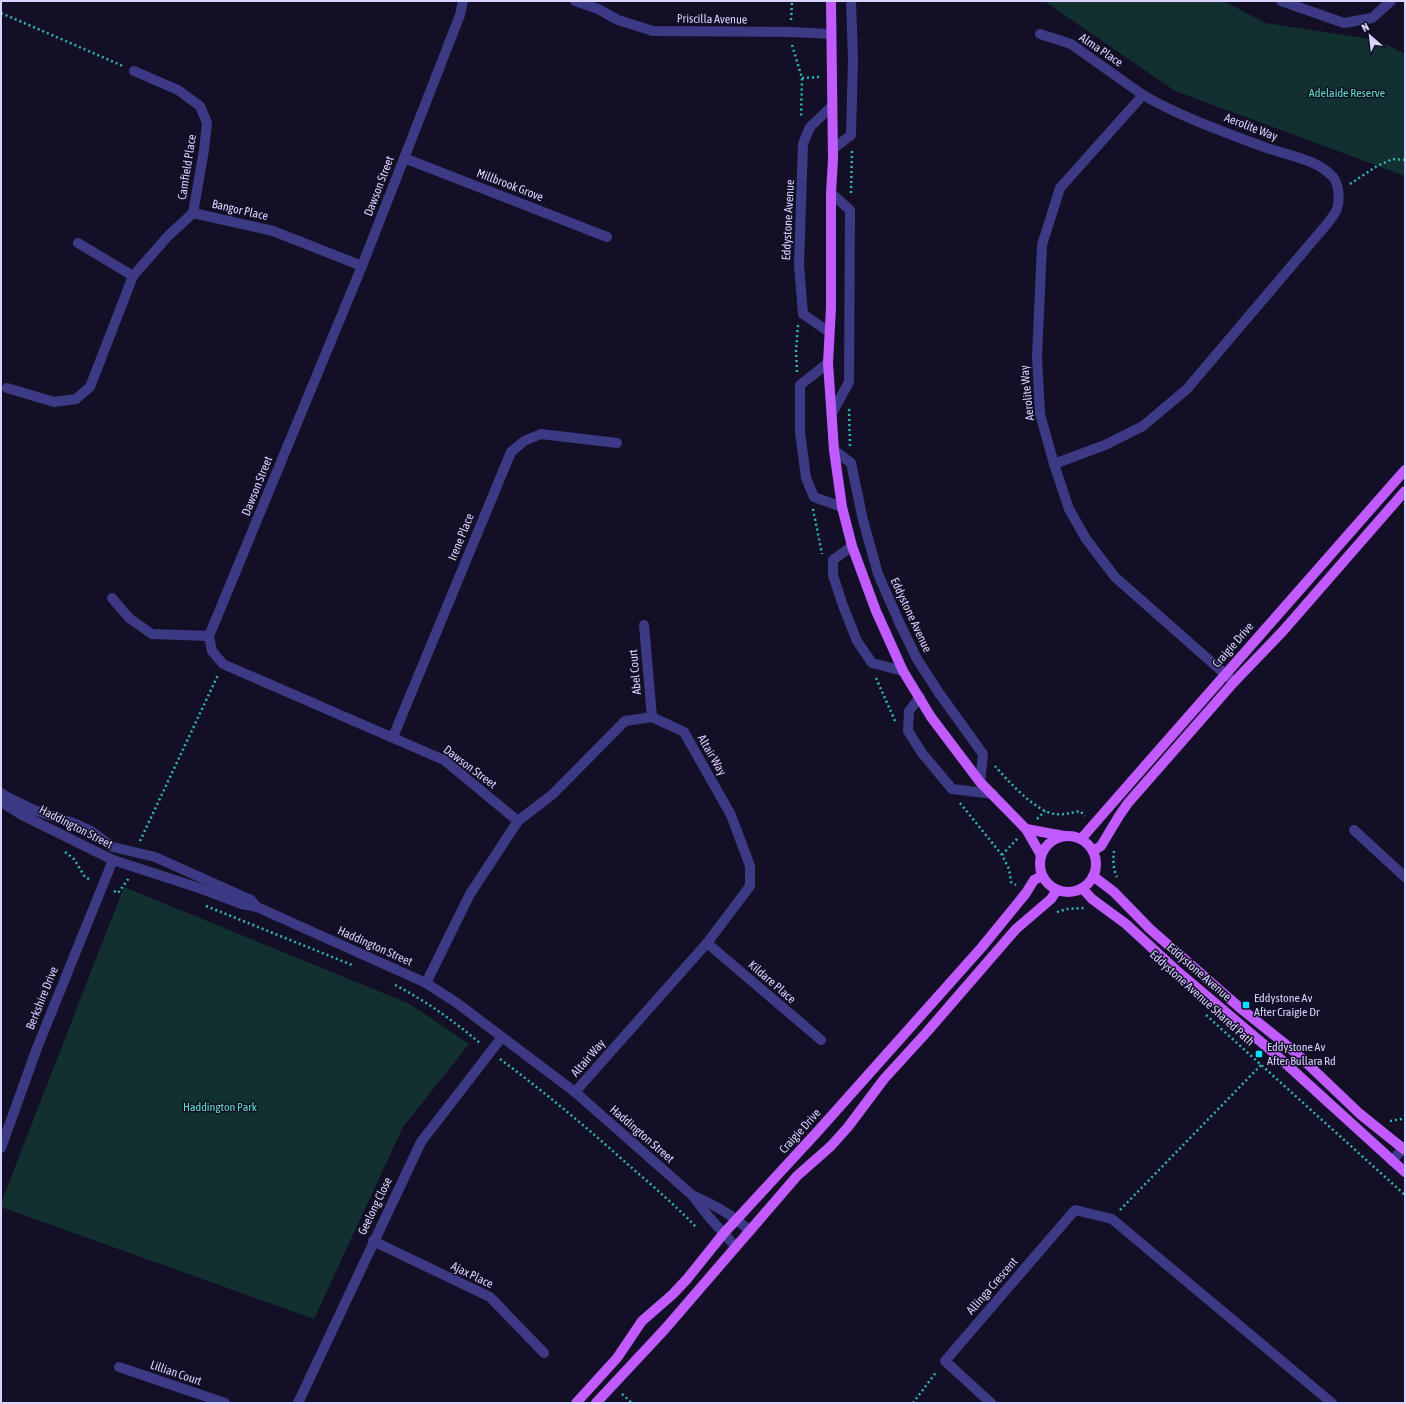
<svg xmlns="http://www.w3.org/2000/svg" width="1406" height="1404" font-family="'Asap Condensed',sans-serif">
<rect width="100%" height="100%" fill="#130f26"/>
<g fill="#12302f">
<polygon points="1044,1 1224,1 1265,23 1377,40 1405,54 1405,176 1175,91"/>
<polygon points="124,887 410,1004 469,1044 403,1127 314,1319 1,1207 1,1203"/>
</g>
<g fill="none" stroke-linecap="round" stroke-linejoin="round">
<g stroke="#2fb8b0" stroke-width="2.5" stroke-dasharray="2 3" stroke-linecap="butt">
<polyline points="1,13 123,66"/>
<polyline points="791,20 792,1"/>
<polyline points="792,45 802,78 801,118"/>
<polyline points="802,78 819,77"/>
<polyline points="1350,184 1377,166 1393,159 1405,160"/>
<polyline points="851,193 852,150"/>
<polyline points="797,372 796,351 798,325"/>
<polyline points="849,409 850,446"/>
<polyline points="813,509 822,554"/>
<polyline points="876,678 895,721"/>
<path d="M 995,766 C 1007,780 1036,812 1055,814 C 1063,815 1071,813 1080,811 L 1085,816"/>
<polyline points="960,803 1002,855 1009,869 1011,882 1016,885"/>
<polyline points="1037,819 1045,811"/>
<polyline points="140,841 218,675"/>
<path d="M 1114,851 C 1113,859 1113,870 1117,877"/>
<polyline points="65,852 74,859 85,877 91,880"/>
<polyline points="1002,855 1018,838"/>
<polyline points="114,891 118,893 129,878"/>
<polyline points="206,906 352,965"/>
<polyline points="1057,912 1067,909 1084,908"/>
<path d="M 395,985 C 426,1001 454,1021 481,1044"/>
<polyline points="1206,1015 1405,1195"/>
<path d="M 500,1059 C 543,1091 584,1125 624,1161 C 648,1182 673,1203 696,1227"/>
<polyline points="1390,1121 1401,1119 1405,1116"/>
<polyline points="1120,1210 1262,1064"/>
<polyline points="622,1394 632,1403"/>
<polyline points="913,1403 937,1371"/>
</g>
<g stroke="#3d3a85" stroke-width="10">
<polyline points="463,1 460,15 362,266 209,636 212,651 223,664 444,760 518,821"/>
<polyline points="575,1 598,9 618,20 653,31 791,32 831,34"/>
<polyline points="1281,1 1344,23 1372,18 1391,1"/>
<polyline points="1040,34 1071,44 1143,95"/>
<polyline points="134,71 178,90 200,106 207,123 204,150 193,213"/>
<polyline points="833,149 851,135 853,59 851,1"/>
<polyline points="404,158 607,237"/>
<polyline points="831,193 850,210 849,382 832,413"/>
<polyline points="78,243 133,276"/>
<polyline points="829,332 803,314 799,265 803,144 810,127 831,107"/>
<polyline points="828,363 800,385 800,432 806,478 814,497 842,507"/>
<polyline points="7,388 54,402 76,399 90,387 133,276 168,236 193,213 273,231 362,266"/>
<polyline points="834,450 851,463 863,520 878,574 900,624 917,659 939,693 983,754 980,782"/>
<path d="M 1054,464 L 1040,414 L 1037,357 L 1042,245 L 1060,188 L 1143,95 C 1179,116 1224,132 1264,147 C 1286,155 1317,159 1333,177 C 1339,184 1340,200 1337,209 C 1335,214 1330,220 1327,224 L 1187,389 L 1143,426 L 1105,445 L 1054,464 L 1069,509 L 1086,539 L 1115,577 L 1234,682"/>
<polyline points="852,546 833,560 833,575 842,603 857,641 872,663 903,671"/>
<polyline points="112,598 129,618 152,634 209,636"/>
<polyline points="644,625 652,717"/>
<polyline points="920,697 909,711 908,731 922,753 952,789 993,794"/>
<polyline points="393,737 511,452 524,441 541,434 617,443"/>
<polyline points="1,793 7,797 34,810 76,824 91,831 113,847 155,857 251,900 257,907"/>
<polyline points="1,802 22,815 113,860 199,888 242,904 257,907 426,983 457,1003 575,1092 692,1195 709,1217 736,1247"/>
<polyline points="1354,830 1405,877"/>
<polyline points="707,943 821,1040"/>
<polyline points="426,983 470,894 518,821 553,794 625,721 652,717 684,732 731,815 750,866 750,886 707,943 575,1092"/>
<polyline points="1,1148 37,1048 113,860"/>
<polyline points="1392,1161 1405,1146"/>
<path d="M 694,1196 C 715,1205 733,1215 750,1231"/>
<polyline points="373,1241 490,1297 544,1353"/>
<polyline points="119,1367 225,1403"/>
<polyline points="298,1403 421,1142 502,1037"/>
<polyline points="991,1403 945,1361 1075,1210 1112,1219 1332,1403"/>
</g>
<g stroke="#c25bff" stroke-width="10">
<polyline points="831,1 833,159 831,193 831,308 828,363 834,450 842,507 852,546 876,611 903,671 931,717 980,782 1026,829 1041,855"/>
<polyline points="1026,829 1064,836"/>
<circle cx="1068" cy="864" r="28"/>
<polyline points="1081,839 1137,775 1405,470"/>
<polyline points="1093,851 1101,846 1119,816 1128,803 1234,682 1283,631 1405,491"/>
<polyline points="1093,876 1114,892 1150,929 1239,1007 1295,1052 1360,1114 1405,1150"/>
<polyline points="1082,888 1092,899 1126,924 1176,970 1274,1053 1405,1172"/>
<polyline points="576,1403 617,1358 642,1321 673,1294 687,1279 724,1233 818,1131 982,947 1026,893 1034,880 1042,876"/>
<polyline points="596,1403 665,1329 797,1176 831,1146 848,1127 884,1079 926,1033 1016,929 1051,899 1057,890"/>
</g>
</g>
<g fill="#00e5ff" stroke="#130f26" stroke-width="1.5">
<rect x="1242" y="1001" width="8" height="8" rx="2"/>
<rect x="1255" y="1050" width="8" height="8" rx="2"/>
</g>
<g text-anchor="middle" stroke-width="3" stroke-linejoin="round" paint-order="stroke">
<g font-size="12" fill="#d9d4ff" stroke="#130f26">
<text transform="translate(712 19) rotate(1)" y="4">Priscilla Avenue</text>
<text transform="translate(1101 50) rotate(34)" y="4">Alma Place</text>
<text transform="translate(1251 127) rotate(21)" y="4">Aerolite Way</text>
<text transform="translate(187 167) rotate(-81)" y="4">Camfield Place</text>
<text transform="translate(510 185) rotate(21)" y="4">Millbrook Grove</text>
<text transform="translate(379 186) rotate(-69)" y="4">Dawson Street</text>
<text transform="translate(240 210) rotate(13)" y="4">Bangor Place</text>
<text transform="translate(788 220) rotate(-87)" y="4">Eddystone Avenue</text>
<text transform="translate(1027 393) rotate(-96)" y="4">Aerolite Way</text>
<text transform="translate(257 486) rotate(-68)" y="4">Dawson Street</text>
<text transform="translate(461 537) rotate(-68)" y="4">Irene Place</text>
<text transform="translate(911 615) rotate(65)" y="4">Eddystone Avenue</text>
<text transform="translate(1233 645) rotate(-49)" y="4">Craigie Drive</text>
<text transform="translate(635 672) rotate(-95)" y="4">Abel Court</text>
<text transform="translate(712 755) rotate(60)" y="4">Altair Way</text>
<text transform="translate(470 767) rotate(37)" y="4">Dawson Street</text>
<text transform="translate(76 827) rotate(27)" y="4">Haddington Street</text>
<text transform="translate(375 946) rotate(24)" y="4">Haddington Street</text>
<text transform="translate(1199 972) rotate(41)" y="4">Eddystone Avenue</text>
<text transform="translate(772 982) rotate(41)" y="4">Kildare Place</text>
<text transform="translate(42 998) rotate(-68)" y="4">Berkshire Drive</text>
<text transform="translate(1202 998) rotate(42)" y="4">Eddystone Avenue Shared Path</text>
<text transform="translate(588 1058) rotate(-49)" y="4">Altair Way</text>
<text transform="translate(800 1131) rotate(-48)" y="4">Craigie Drive</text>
<text transform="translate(642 1134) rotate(41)" y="4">Haddington Street</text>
<text transform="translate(375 1206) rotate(-64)" y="4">Geelong Close</text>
<text transform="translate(472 1275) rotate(26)" y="4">Ajax Place</text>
<text transform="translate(992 1286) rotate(-49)" y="4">Allinga Crescent</text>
<text transform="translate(176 1373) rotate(19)" y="4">Lillian Court</text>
</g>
<g font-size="12" fill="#5fe0c0" stroke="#130f26">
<text x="1347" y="97">Adelaide Reserve</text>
<text x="220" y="1111">Haddington Park</text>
</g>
<g font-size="12" fill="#d9d4ff" stroke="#130f26" text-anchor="start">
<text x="1254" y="1002">Eddystone Av<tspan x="1254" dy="14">After Craigie Dr</tspan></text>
<text x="1267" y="1051">Eddystone Av<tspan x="1267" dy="14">After Bullara Rd</tspan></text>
</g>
</g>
<rect width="1406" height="1404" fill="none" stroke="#d9d4ff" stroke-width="4"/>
<g transform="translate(1370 36) rotate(332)" stroke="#130f26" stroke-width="3" paint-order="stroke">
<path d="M0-3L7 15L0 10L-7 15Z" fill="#d9d4ff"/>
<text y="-6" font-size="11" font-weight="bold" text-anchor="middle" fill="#d9d4ff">N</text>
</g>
</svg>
